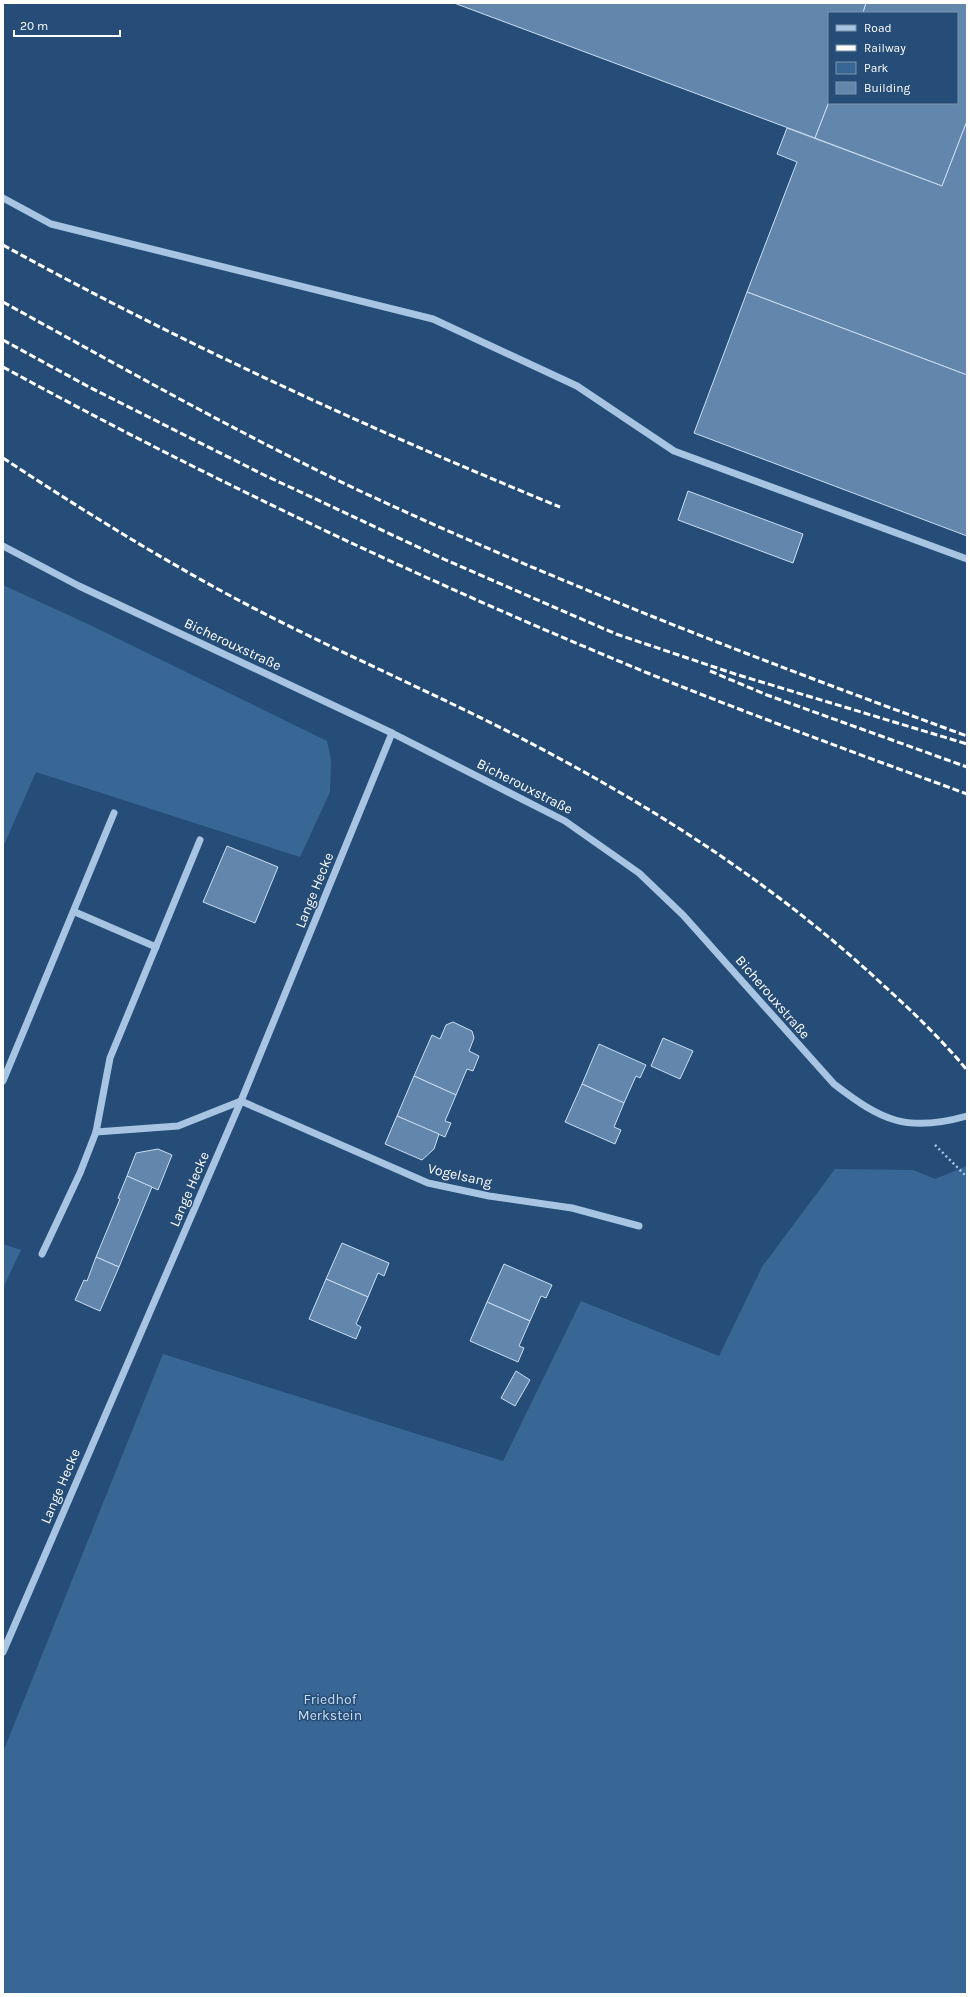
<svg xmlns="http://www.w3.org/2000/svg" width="970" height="1997" font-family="Karla,sans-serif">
<rect width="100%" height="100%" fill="#264d77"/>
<g fill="#396795">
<polygon points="3,585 90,625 327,741 331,760 330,792 300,857 36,772 3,847"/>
<polygon points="967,1166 967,1994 3,1994 3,1752 163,1354 503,1461 581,1301 719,1356 762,1267 835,1169 913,1170 935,1179"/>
<polygon points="3,1244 21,1250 4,1286 3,1286"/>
</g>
<g fill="#6286ac" stroke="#cadef2">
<polygon points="454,3 866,3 863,13 829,13 829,102 815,138"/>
<polygon points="866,3 967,3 967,121 942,186 815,138 829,102 957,103 957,13 863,13"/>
<polygon points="967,121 967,375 747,292 797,162 777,154 787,128 942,186"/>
<polygon points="747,292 967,375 967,536 694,433"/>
<polygon points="688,491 803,534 793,563 678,520"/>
<polygon points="227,846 278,867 255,923 203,902"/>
<polygon points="453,1022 472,1031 474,1038 469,1051 479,1056 473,1071 467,1069 456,1095 414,1076 432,1035 440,1039 446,1025"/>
<polygon points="663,1038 693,1051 680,1079 651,1066"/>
<polygon points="599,1044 646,1065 640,1078 636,1076 624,1103 582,1084"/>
<polygon points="414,1076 456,1095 445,1121 451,1123 445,1137 397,1116"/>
<polygon points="582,1084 624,1103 614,1127 621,1130 615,1144 565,1122"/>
<polygon points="397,1116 439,1134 434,1149 422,1160 385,1144"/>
<polygon points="158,1149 172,1155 158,1190 127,1176 136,1153"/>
<polygon points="127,1176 152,1187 119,1267 96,1257 120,1199 118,1198"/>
<polygon points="342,1243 389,1263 384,1276 378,1273 368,1297 326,1279"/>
<polygon points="96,1257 119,1267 100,1311 75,1300 84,1280 87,1281"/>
<polygon points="504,1264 552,1285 546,1298 541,1296 530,1321 487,1302"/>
<polygon points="326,1279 368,1297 356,1324 361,1327 356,1339 309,1319"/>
<polygon points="487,1302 530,1321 519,1346 524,1348 518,1362 470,1341"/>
<polygon points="516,1371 530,1380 515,1406 501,1398"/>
</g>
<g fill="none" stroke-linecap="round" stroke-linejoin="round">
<polyline stroke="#a7c5e3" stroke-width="2.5" stroke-dasharray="2 3" stroke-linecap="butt" points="935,1145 967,1177"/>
<g stroke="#a7c5e3" stroke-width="7">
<polyline points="3,198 51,224 433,319 577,386 674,451 967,559"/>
<path d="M 3,546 L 79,586 L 392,733 L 565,821 L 639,873 L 683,915 L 834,1084 C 882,1121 907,1133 967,1116"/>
<polyline points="75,912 156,947"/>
<polyline points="3,1081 114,813"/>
<polyline points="96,1132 178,1126 241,1101 428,1183 489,1196 572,1208 639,1226"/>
<polyline points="42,1254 80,1173 96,1132 110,1058 200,840"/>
<polyline points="3,1652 241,1101 392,733"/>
</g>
<g stroke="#fff" stroke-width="3" stroke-dasharray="7 3" stroke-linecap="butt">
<path d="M 3,245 C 183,344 370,429 560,507"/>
<path d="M 3,302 C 121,367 238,433 360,491 C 558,583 762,661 967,736"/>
<polyline points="3,340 89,387 262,474 448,561 616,634 735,674 967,744"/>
<path d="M 3,367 C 212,481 429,583 650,674 C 754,716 861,755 967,794"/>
<path d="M 3,458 C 90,515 178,570 271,617 C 352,658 435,694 515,735 C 649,804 771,881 882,984 C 912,1011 941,1039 967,1070"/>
<polyline points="710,671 767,695 967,767"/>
</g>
</g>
<g text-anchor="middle" stroke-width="3" stroke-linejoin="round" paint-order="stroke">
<g font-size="14" fill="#fff" stroke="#264d77">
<text transform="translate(233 644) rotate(25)" y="5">Bicherouxstraße</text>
<text transform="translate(525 786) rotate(27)" y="5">Bicherouxstraße</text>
<text transform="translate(314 890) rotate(-68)" y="5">Lange Hecke</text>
<text transform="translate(773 997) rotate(49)" y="5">Bicherouxstraße</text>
<text transform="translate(460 1175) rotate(13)" y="5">Vogelsang</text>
<text transform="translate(189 1189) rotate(-67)" y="5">Lange Hecke</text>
<text transform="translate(60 1486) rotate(-67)" y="5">Lange Hecke</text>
</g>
<g font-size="14" fill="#cadef2" stroke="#264d77">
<text x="330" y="1704">Friedhof<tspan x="330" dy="16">Merkstein</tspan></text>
</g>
</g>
<rect width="970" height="1997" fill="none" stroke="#ffffff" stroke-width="8"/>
<rect x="828" y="12" width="130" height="92" fill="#264d77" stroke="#7d94ad"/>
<rect x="836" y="25" width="20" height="6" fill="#a7c5e3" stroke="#7d94ad"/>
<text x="864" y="32" font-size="12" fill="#ffffff">Road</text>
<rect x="836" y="45" width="20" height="6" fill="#ffffff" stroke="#7d94ad"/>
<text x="864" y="52" font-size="12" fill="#ffffff">Railway</text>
<rect x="836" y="62" width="20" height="12" fill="#396795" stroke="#7d94ad"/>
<text x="864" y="72" font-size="12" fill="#ffffff">Park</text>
<rect x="836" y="82" width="20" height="12" fill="#6286ac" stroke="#7d94ad"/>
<text x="864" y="92" font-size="12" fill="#ffffff">Building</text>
<path d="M14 30v6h106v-6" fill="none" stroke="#ffffff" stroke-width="2"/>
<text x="20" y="30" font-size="12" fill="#ffffff" stroke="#264d77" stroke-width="3" paint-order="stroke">20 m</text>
</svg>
